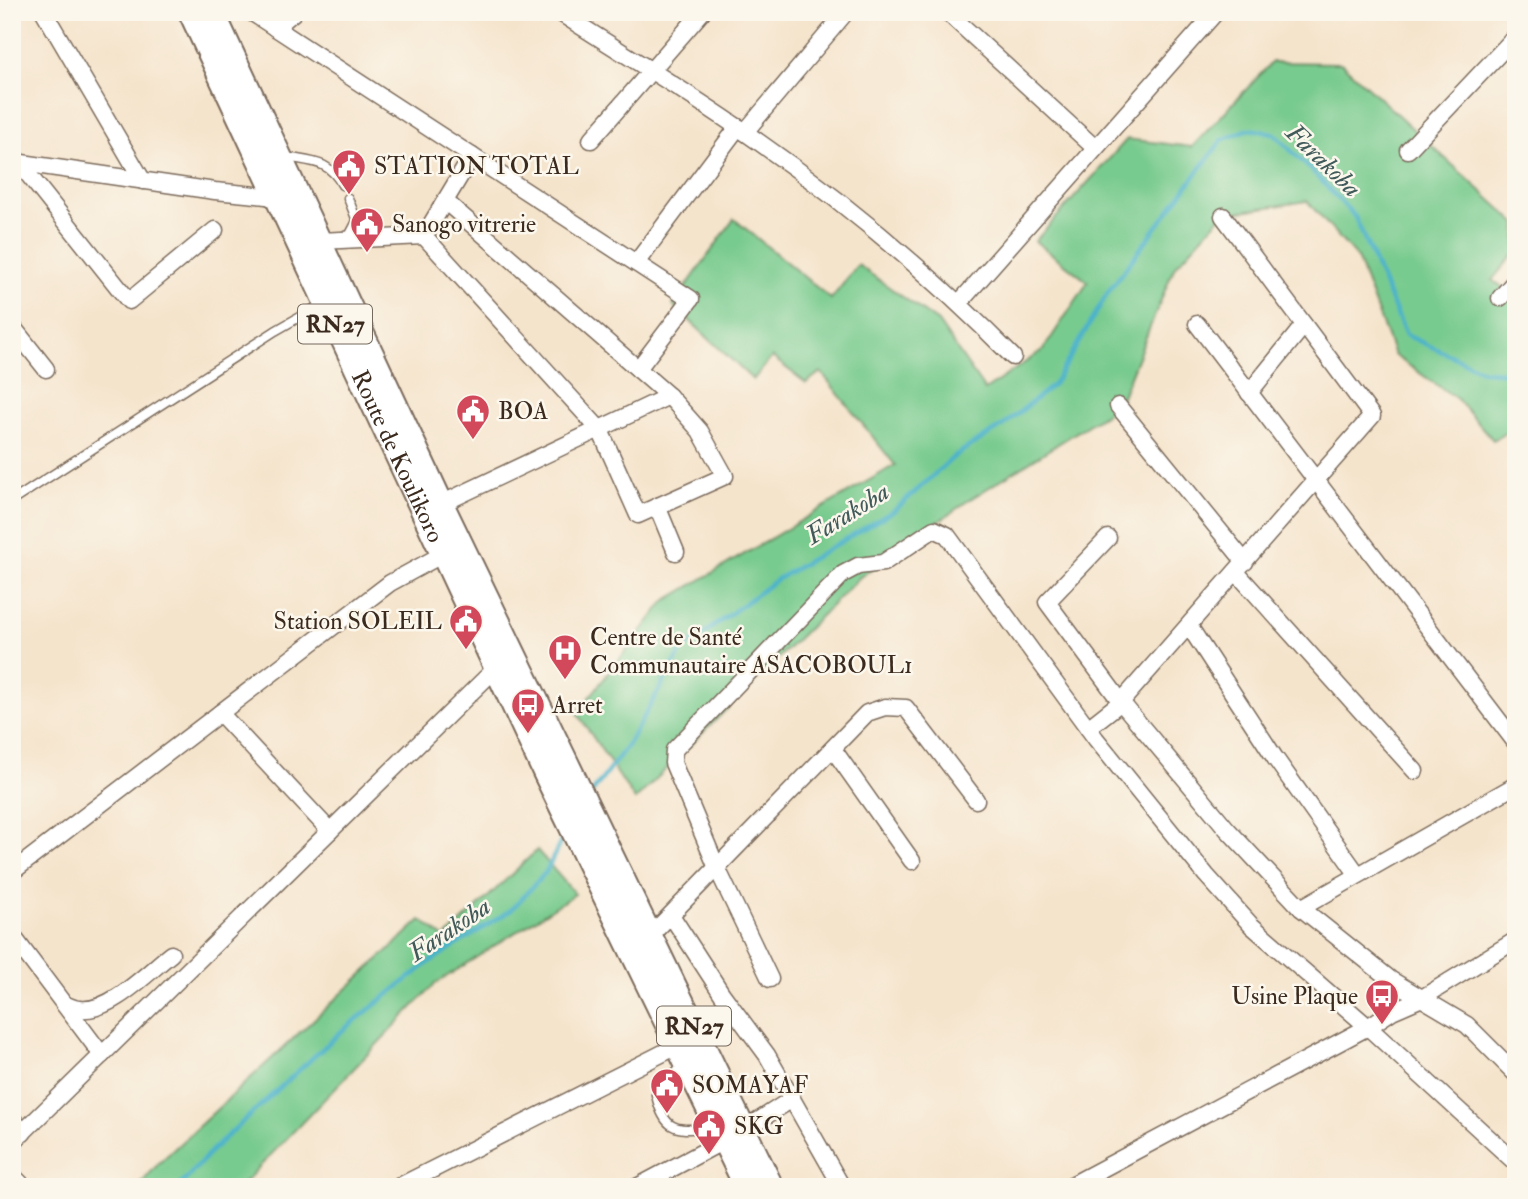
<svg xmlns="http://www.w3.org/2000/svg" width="1528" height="1199" font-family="'IM FELL Double Pica',serif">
<rect width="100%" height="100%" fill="#fbf7ec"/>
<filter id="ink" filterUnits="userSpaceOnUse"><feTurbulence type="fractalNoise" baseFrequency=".0143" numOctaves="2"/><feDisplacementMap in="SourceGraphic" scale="14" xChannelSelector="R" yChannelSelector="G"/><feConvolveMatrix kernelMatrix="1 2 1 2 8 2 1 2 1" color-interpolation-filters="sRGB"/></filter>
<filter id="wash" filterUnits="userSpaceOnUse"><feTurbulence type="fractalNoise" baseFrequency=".00686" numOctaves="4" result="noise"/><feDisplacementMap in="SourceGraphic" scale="28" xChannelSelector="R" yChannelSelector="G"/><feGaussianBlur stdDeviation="1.57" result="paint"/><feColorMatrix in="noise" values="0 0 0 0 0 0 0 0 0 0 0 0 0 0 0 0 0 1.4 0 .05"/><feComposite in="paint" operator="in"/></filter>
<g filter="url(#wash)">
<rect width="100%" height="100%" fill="#f5e4cc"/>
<g fill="#78cb8e" stroke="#5a7a56" stroke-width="2">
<polygon points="1272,62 1341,63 1516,223 1516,252 1492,280 1516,298 1516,428 1493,440 1457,399 1394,355 1357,258 1307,201 1223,214 1174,268 1118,406 969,500 860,577 635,800 577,713 665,601 895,465 821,372 806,383 772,357 753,380 673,305 734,219 831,299 858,265 938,322 985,390 1043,350 1088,282 1035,241 1127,139 1192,147"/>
<polygon points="537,850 575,894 435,984 240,1187 138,1187 159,1163 421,920 445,938"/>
</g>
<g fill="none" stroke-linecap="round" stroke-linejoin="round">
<g stroke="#4cb2ca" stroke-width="4.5">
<polyline points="591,794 627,746 682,650 776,580 895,510 956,455 1004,425 1054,384 1110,289 1222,140 1249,129 1273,133 1319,178 1355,217 1406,335 1484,371 1516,373"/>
<polyline points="179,1187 214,1148 343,1030 431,961 511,910 546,872 565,833"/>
</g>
</g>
</g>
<g filter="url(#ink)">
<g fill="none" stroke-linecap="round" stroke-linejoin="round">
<g stroke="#7c6b5b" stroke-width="11">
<g id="service">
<path d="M 286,157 C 312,162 329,160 342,185"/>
<polyline points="347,240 357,221 348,198"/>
<polyline points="12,501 275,331 322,304"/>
<path d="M 683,1065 L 656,1095 C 665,1136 680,1129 715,1128"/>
</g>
</g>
<g stroke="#7c6b5b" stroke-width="19">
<g id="minor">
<polyline points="44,12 143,181"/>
<polyline points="251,12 691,299 638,369"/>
<path d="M 559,12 C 620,52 683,89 743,131 C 839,197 931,274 1013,357"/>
<polyline points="947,12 1095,148"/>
<polyline points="275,28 294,12"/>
<polyline points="745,132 846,12"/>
<polyline points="591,140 702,12"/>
<polyline points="1408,150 1516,36"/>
<polyline points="12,154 129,301 215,230"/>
<polyline points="15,162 215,191 276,197"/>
<polyline points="424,236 472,156"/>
<polyline points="320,241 424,236 600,430 638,515 725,476 700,431 669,396 445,201"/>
<polyline points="636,263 738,127"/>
<polyline points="1500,298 1516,280"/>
<polyline points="960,302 1216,12"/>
<polyline points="1197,324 1516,743"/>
<polyline points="12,326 46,369"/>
<polyline points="1249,393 1304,325"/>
<polyline points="1118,406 1245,562"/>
<polyline points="441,504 669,396"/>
<polyline points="657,506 676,552"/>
<polyline points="1108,538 1047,602 1121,702 1227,829 1301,908 1391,980 1467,1025 1516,1074"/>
<polyline points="1236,572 1415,771"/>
<polyline points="1189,626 1275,758 1358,875"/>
<polyline points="220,713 330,831"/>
<polyline points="1088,728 1121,702 1372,416 1223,216"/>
<polyline points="833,749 912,861"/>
<polyline points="12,872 390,583 443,554"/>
<polyline points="1301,908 1516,785"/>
<polyline points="671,915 722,994 767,1055 792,1099"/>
<polyline points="12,935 102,1055"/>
<polyline points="650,936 867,713 885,707 906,708 976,800"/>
<polyline points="770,979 717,868 673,763 674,750 843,574 858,566 883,563 934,529 947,535 1096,739 1206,875 1251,925 1368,1027 1516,1163"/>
<path d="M 64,1004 C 69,1006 75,1009 80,1009 C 110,1013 149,971 171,954"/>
<polyline points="12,1118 23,1133"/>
<polyline points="12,1143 496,668 504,664"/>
<polyline points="12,1175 24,1187"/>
<polyline points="398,1187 677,1046"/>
<polyline points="637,1187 744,1130 792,1099 842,1187"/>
<polyline points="1068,1187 1368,1027 1392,1011 1422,998 1516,940"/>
</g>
</g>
<g stroke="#7c6b5b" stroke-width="28">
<g id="primary">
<path id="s1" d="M 191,12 L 546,774 L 747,1187"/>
<polyline points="212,12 441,504 771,1187"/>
</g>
</g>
<use href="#service" stroke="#fff" stroke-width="8"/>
<use href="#minor" stroke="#fff" stroke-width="16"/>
<use href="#primary" stroke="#fff" stroke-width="24"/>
</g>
</g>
<defs>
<g id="civic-pin" transform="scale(1.75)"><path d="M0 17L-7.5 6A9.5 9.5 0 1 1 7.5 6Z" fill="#d1495b" stroke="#fbf7ec"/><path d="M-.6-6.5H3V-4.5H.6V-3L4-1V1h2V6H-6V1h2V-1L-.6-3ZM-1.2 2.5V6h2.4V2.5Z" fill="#fff"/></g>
<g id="hospital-pin" transform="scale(1.75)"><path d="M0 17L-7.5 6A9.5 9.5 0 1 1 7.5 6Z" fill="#d1495b" stroke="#fbf7ec"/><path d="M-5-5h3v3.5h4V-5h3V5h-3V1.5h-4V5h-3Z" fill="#fff"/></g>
<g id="bus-pin" transform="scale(1.75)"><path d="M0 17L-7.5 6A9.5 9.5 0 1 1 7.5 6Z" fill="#d1495b" stroke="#fbf7ec"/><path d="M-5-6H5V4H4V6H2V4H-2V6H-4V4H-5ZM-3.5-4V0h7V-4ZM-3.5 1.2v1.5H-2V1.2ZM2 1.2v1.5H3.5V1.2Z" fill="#fff"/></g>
</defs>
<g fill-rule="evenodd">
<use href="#civic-pin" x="349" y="166"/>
<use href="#civic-pin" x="367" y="224"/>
<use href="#civic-pin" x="473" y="411"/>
<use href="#civic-pin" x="466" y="621"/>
<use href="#hospital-pin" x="565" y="651"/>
<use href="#bus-pin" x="528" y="705"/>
<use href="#bus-pin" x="1382" y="996"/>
<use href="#civic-pin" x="667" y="1085"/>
<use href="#civic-pin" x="709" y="1126"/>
</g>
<g text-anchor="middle" stroke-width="5" stroke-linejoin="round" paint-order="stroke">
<g fill="#fbf7ec" stroke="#75685c" stroke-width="2">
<rect x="298" y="304.5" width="74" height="39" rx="5"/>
<rect x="657" y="1006.5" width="74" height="39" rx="5"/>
</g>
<g font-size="23" font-weight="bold" fill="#3b2a1e">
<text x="335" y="332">RN27</text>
<text x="694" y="1034">RN27</text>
</g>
<g font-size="24" fill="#3b2a1e" stroke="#fbf7ec" text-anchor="start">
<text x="374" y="174">STATION TOTAL</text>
<text x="392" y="232">Sanogo vitrerie</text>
<text x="498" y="419">BOA</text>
<text x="442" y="629" text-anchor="end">Station SOLEIL</text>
<text x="590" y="645">Centre de Santé<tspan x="590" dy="28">Communautaire ASACOBOUL1</tspan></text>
<text x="552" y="713">Arret</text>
<text x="1358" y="1004" text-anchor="end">Usine Plaque</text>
<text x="692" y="1093">SOMAYAF</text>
<text x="734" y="1134">SKG</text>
</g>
<g font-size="24" fill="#3b2a1e" stroke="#fbf7ec">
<text dy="8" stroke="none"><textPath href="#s1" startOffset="490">Route de Koulikoro</textPath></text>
</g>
<g font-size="26" font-style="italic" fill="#415a5a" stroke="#fbf7ec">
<text transform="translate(1324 160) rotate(44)" y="9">Farakoba</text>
<text transform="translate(847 513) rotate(-32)" y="9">Farakoba</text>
<text transform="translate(449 929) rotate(-34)" y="9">Farakoba</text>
</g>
</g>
<rect width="1528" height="1199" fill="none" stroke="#fbf7ec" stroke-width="42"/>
</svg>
